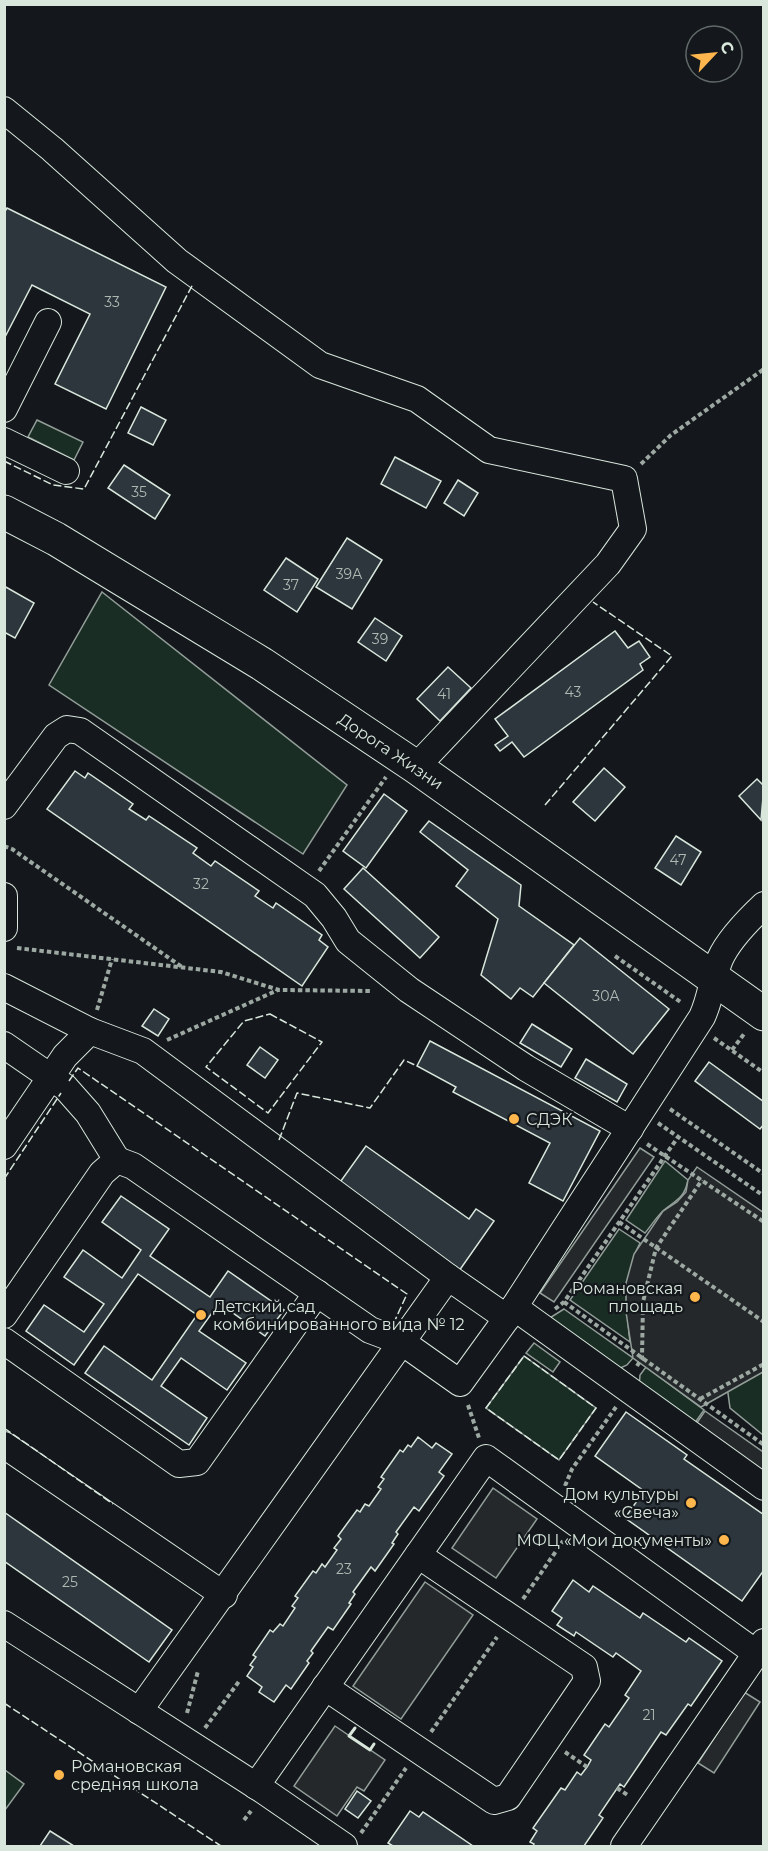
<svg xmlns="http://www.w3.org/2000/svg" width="768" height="1851" font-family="Montserrat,sans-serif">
<rect width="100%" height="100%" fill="#14181c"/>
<g fill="#1a2d24" stroke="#939e99" stroke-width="1.5">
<polygon points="37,420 83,442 74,460 28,437"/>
<polygon points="102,592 347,785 303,854 49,685"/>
<path d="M 665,1161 L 688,1180 C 685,1197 677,1200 664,1210 C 657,1216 651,1226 645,1233 L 626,1220 Z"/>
<path d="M 619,1229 L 640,1243 C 624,1272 626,1311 630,1342 L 570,1300 Z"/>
<polygon points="564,1309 633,1358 627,1365 614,1371 548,1319"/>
<polygon points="534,1343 560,1362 553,1372 526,1353"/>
<polygon points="763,1344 763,1435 730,1408 727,1386"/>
<polygon points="524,1356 596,1408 559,1460 486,1408"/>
<polygon points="646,1367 704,1410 692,1427 639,1388 640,1375"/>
<polygon points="5,1770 24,1784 5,1810"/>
</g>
<g fill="#24282b" stroke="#939e99" stroke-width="1.5">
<polygon points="640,1148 654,1157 554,1302 540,1293"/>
<polygon points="697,1167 764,1213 763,1372 701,1407 633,1358 626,1312 626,1283 634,1254 663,1211 677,1202 686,1192 688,1180"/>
<polygon points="705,1411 763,1452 763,1476 694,1427"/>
<polygon points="493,1488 537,1519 496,1578 452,1548"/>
<polygon points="425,1582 473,1615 401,1719 353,1686"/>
<polygon points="744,1692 760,1702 714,1773 698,1763"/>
<polygon points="335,1726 385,1760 364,1791 357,1787 337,1816 294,1786"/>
</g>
<g fill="#2c363c" stroke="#d8e6dc" stroke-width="1.5">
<polygon points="7,208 166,287 106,409 55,384 90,314 32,285 4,339 4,213"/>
<polygon points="141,407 166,420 153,445 128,433"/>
<polygon points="395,457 441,481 426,508 381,484"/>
<polygon points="124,465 170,495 155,519 108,488"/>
<polygon points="458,480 478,493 464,516 444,503"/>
<polygon points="347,538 382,560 352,609 316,587"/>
<polygon points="286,558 318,579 297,612 264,590"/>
<polygon points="4,586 34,603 15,638 4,632"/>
<polygon points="375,618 402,636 386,661 358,642"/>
<polygon points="615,631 628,648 639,641 650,657 640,664 643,670 524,757 512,742 500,751 495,745 508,736 495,719"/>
<polygon points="448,667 471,688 440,721 417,699"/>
<polygon points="604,768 625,787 595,821 573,802"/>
<polygon points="75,771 85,778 88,773 133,804 129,809 146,820 149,816 197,848 193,853 211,866 215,861 259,891 255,896 273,908 276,903 322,935 319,940 328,947 302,986 47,809"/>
<polygon points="757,779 764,786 761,820 739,796"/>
<polygon points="384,794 407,811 366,868 343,851"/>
<polygon points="429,821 521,885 519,906 574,945 533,997 520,988 511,999 481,975 498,919 456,886 468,870 420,832"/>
<polygon points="676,836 701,852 681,885 655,868"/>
<polygon points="363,868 439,937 420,958 344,889"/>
<polygon points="580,938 669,1009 633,1054 544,983"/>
<polygon points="154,1009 169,1019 158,1036 142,1026"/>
<polygon points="532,1024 572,1049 561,1067 520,1043"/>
<polygon points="430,1041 600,1131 563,1201 529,1183 550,1143 453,1092 456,1087 417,1066"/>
<polygon points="260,1047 278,1060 265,1078 247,1065"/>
<polygon points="586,1059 627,1084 617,1102 575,1078"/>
<polygon points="709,1062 764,1102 764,1124 760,1129 695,1081"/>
<polygon points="366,1146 469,1219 476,1209 494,1221 459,1271 338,1185"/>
<polygon points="121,1196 169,1229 150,1256 210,1297 228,1271 284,1310 265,1336 219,1303 199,1331 246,1363 227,1390 181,1358 161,1386 207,1418 189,1445 85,1373 104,1346 152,1380 197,1315 138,1274 74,1365 26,1331 44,1305 84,1332 104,1304 64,1277 83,1250 122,1278 141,1250 102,1222"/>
<polygon points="626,1412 687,1455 684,1459 764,1515 764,1570 742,1601 625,1518 644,1491 595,1456"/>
<polygon points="418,1437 432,1448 436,1443 452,1454 439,1472 444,1476 419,1511 414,1507 396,1532 398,1534 392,1543 394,1544 375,1571 371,1567 353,1592 355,1594 349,1603 351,1604 333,1630 328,1627 311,1651 313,1653 307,1661 309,1663 291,1689 286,1685 274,1702 259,1692 262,1687 247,1676 253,1667 250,1665 256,1657 253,1655 270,1630 273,1632 280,1624 283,1626 295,1608 292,1606 298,1598 295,1596 313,1571 316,1573 322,1564 325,1567 337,1550 334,1548 341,1539 338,1536 357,1510 360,1512 365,1504 369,1506 381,1489 378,1487 384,1479 381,1477 400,1450 403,1452 408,1445 411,1447"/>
<polygon points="4,1512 172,1630 149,1662 4,1561"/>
<polygon points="573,1580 589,1592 593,1586 640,1618 643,1613 686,1642 689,1638 722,1661 691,1706 688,1704 666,1735 661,1732 624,1787 620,1784 599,1815 603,1818 584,1846 533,1846 534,1844 530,1842 537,1831 533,1828 561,1788 565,1790 577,1772 581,1775 587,1767 591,1760 584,1755 605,1724 609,1727 629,1698 625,1695 641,1671 616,1653 613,1657 576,1632 574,1636 557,1625 562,1618 552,1611"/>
<polygon points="357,1791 371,1801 358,1818 345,1809"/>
<polygon points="410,1811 419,1817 423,1812 473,1846 393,1846 388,1843"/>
<polygon points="50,1831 74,1846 40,1846"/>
</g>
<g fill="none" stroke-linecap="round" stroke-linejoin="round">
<g stroke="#d8e6dc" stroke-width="28">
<g id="minor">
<polyline points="4,110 52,149 177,261 320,365 417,399 489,450 624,479 633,529 608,564 416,767"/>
<polyline points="4,409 48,322"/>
<polyline points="4,441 66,471"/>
<polyline points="4,806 56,736 67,729 80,731 315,895 334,918 348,941 409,990 526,1068 630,1129"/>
<polyline points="4,896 4,928"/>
<polyline points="4,987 90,1031"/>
<polyline points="4,1045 65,1087 88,1113 117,1160"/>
<polyline points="4,1146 65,1056 90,1031 143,1051 448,1277"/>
<polyline points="514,1307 764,1487"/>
<polyline points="4,1315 102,1173 117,1160 133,1166 370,1330 402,1342 460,1383 507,1318"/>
<polyline points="4,1341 179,1464 197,1462 317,1293"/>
<polyline points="4,1445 224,1595"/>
<polyline points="4,1624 264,1791 344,1846"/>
<polyline points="325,1687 494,1801 508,1797 587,1681 584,1667 418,1555"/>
<path d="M 139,1711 L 448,1277 L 507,1318 L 702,1017 C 711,998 712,978 720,959 C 729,939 748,920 764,905"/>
<polyline points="256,1786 486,1458 756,1653"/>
<polyline points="624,1846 764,1642"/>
</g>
</g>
<g stroke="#d8e6dc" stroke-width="35">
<polyline id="major" points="4,512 56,539 262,664 416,767 764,1014"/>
</g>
<g stroke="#9da8a2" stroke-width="4" stroke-dasharray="4.5 3" stroke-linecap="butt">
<polyline points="641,464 671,435 764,369"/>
<polyline points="4,846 12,849 182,967"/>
<polyline points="319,871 386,777"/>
<polyline points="17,948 221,972 279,990 371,991"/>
<polyline points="615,956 682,1003"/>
<polyline points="97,1010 112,959"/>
<polyline points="714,1038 764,1073"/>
<polyline points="167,1040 278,990"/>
<polyline points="732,1050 744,1034"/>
<polyline points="670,1109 764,1174"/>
<polyline points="658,1123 764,1196"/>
<polyline points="647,1144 764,1222"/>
<polyline points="619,1222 764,1322"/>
<polyline points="564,1302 764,1445"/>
<polyline points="555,1309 564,1302 678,1137"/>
<polyline points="637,1366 642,1358 643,1302 656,1248 702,1180"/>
<polyline points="700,1399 764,1364"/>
<polyline points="468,1405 479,1438"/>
<polyline points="565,1486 572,1469 616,1407"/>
<polyline points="523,1599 563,1541"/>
<polyline points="187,1713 198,1671"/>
<polyline points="205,1728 240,1680"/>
<polyline points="431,1732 497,1637"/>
<polyline points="565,1752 587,1767"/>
<polyline points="617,1788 629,1796"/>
<polyline points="244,1820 251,1811"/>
<polyline points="361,1833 406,1768"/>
</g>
<use href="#minor" stroke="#14181c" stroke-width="26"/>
<use href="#major" stroke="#14181c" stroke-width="33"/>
<g stroke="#d8e6dc" stroke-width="1.5" stroke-dasharray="8 3" stroke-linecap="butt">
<polyline points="4,461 53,485 84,489 193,284"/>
<polyline points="545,805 672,656 593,602"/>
<polygon points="270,1014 322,1042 268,1113 206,1067 244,1021"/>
<polyline points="69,1081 78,1068 407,1294 391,1329"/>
<polyline points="279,1140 297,1093 370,1108 404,1060 417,1066"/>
<polyline points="4,1179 61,1093"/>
<polygon points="524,1356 596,1408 559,1460 486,1408"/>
<polyline points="4,1428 113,1504"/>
<polyline points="4,1703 221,1846"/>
</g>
<polyline stroke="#d8e6dc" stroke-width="3" points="355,1728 349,1736 370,1750 374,1744"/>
</g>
<g fill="#ffb74d" stroke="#14181c" stroke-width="2">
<circle cx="514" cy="1119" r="6"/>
<circle cx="695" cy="1297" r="6"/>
<circle cx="201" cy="1315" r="6"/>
<circle cx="691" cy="1503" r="6"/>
<circle cx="724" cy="1540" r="6"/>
<circle cx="59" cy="1775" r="6"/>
</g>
<g text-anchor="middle" stroke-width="4.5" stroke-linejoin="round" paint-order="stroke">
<g font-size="14" fill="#adbab4">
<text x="112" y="307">33</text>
<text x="139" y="497">35</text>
<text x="349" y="579">39А</text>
<text x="291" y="590">37</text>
<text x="380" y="644">39</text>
<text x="573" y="697">43</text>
<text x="444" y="699">41</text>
<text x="678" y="865">47</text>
<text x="201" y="889">32</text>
<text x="606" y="1001">30А</text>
<text x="344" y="1574">23</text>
<text x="70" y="1587">25</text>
<text x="649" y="1720">21</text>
</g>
<g font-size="16" fill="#d8e6dc" stroke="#14181c">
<text transform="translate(391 751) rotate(34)" y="6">Дорога Жизни</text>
</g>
<g font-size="16" fill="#d8e6dc" stroke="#14181c" text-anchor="start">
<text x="526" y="1125">СДЭК</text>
<text x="683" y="1294" text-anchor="end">Романовская<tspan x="683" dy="18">площадь</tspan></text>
<text x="213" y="1312">Детский сад<tspan x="213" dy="18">комбинированного вида № 12</tspan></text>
<text x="679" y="1500" text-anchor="end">Дом культуры<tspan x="679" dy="18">«Свеча»</tspan></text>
<text x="712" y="1546" text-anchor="end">МФЦ «Мои документы»</text>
<text x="71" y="1772">Романовская<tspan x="71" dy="18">средняя школа</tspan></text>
</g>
</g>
<rect width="768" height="1851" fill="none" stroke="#d8e6dc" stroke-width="12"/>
<g transform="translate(714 54) rotate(64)"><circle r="28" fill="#14181c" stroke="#626a69" stroke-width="1.5"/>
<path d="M0-4.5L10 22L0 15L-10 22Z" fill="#ffb74d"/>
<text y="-9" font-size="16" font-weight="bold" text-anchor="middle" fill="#d8e6dc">С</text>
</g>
</svg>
